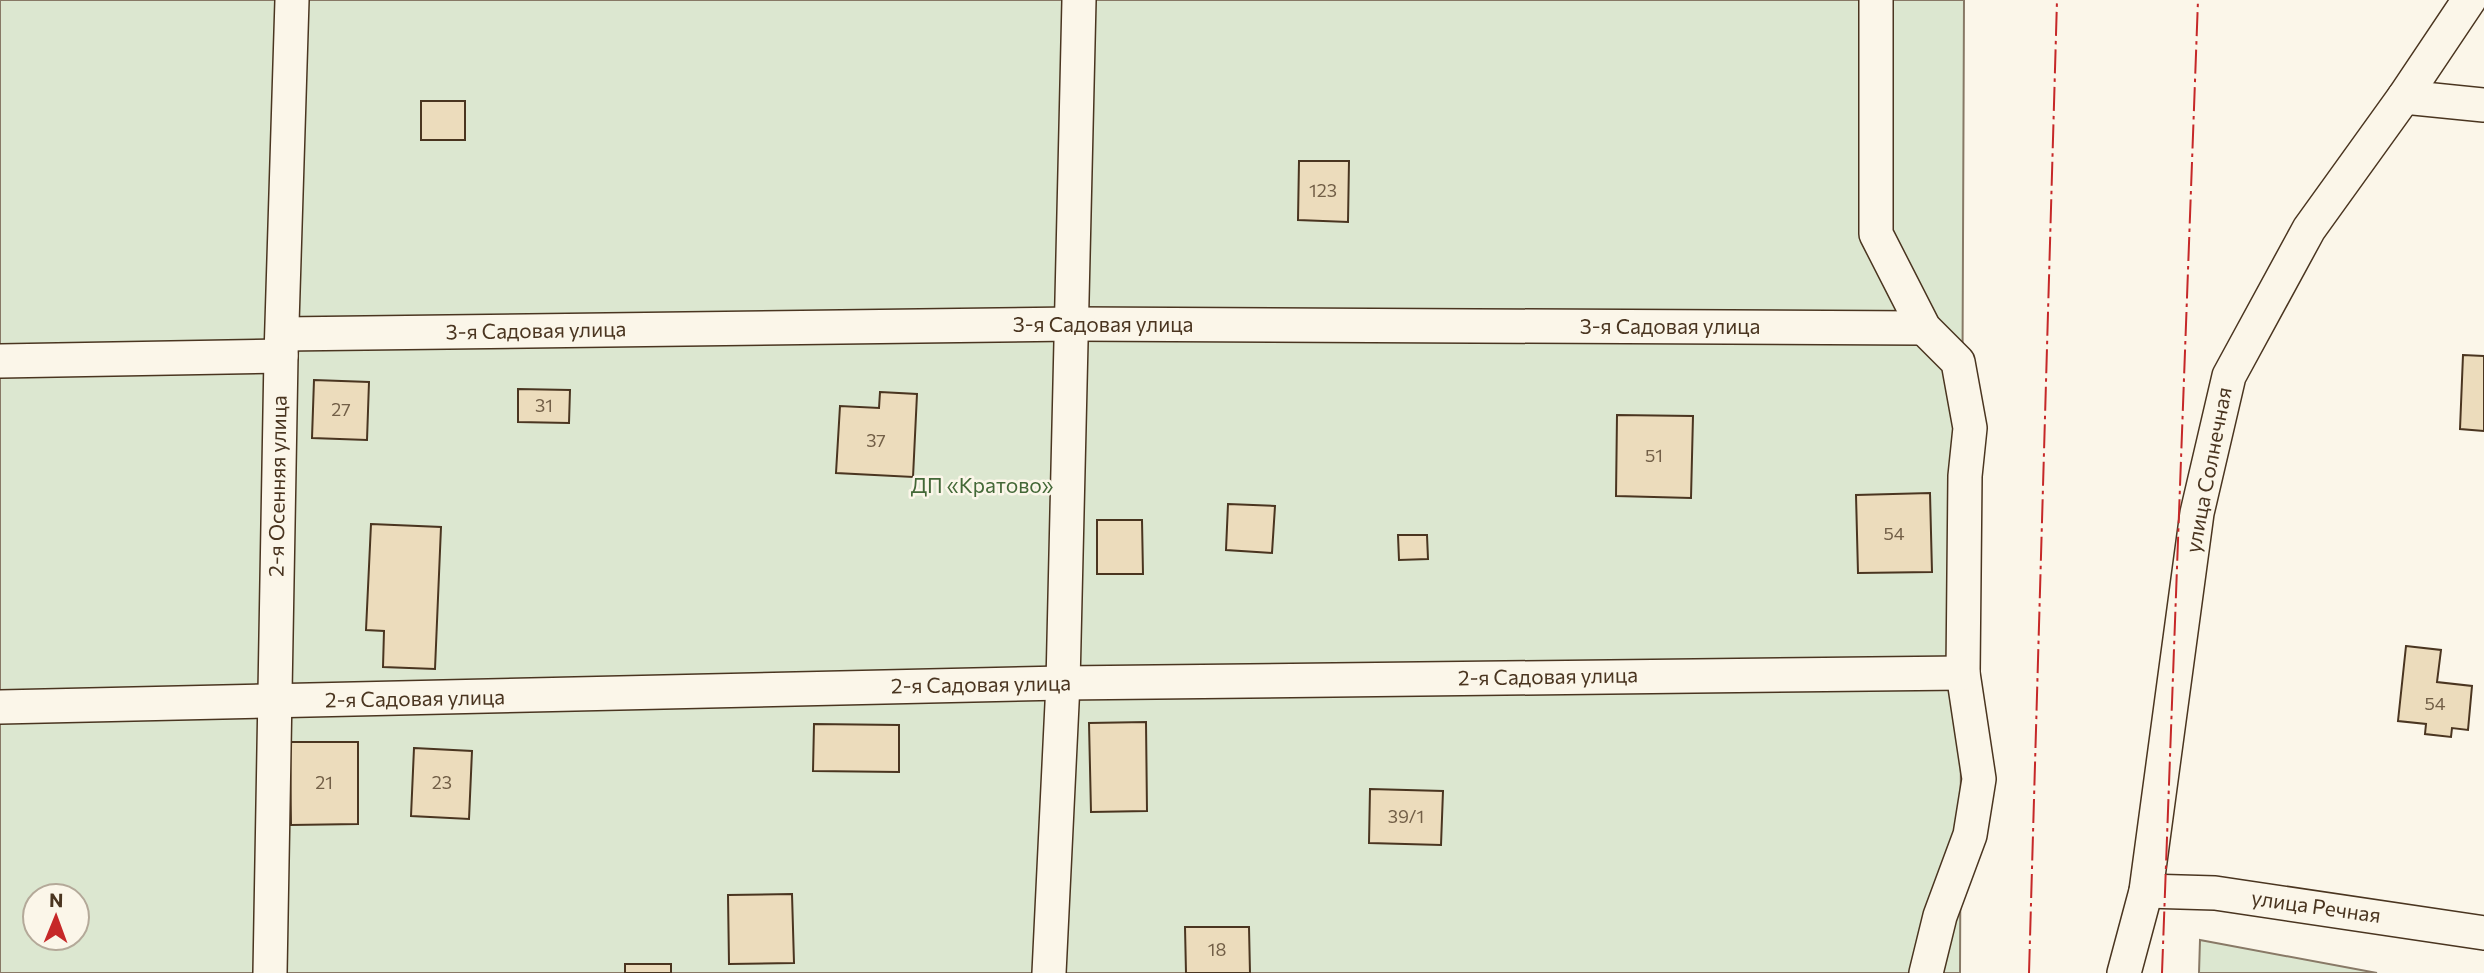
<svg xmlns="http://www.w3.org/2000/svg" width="2484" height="973" font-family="Commissioner,sans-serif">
<rect width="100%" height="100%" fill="#fbf6e9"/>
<g fill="#dce7d0" stroke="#887966" stroke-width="2" fill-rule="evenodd">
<path d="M 0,0 L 1964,0 L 1960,973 L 0,973 ZM 35,896 L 77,896 L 77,938 L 35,938 Z"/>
<polygon points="2200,940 2377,973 2199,973"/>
</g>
<g fill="#ecdcbc" stroke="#4a3520" stroke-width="2">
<rect x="421" y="101" width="44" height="39"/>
<polygon points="1299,161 1349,161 1348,222 1298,220"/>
<polygon points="2463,355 2484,356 2484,431 2460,429"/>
<polygon points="314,380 369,382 367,440 312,438"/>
<polygon points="518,389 570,390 569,423 518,422"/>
<polygon points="880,392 917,394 913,477 836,473 840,406 879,408"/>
<polygon points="1617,415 1693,416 1691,498 1616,496"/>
<polygon points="1930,493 1932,572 1858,573 1856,495"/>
<polygon points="1228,504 1275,506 1272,553 1226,550"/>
<polygon points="1097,520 1142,520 1143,574 1097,574"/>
<polygon points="371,524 441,527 435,669 383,667 384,631 366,630"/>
<polygon points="1398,535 1427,535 1428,559 1399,560"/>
<polygon points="2406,646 2441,650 2437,682 2472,686 2468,730 2452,728 2451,737 2425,734 2426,724 2398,721"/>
<polygon points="1146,722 1147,811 1091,812 1089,723"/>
<polygon points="814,724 899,725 899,772 813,771"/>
<polygon points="290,742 358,742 358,824 291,825"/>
<polygon points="414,748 472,751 469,819 411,816"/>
<polygon points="1370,789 1443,791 1441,845 1369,843"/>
<polygon points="792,894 794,963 729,964 728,895"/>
<polygon points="1185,927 1249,927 1250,973 1186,973"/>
<rect x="625" y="964" width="46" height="9"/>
</g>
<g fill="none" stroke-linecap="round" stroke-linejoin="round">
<g stroke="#4a3520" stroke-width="36">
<g id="street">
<polyline points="1876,0 1876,234 1924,328 1958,362 1970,428 1965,476 1963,673 1979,779 1970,835 1940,916 1926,973"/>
<polyline points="2404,97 2484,105"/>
<polyline points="283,334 1073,324 1924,328"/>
<polyline points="0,361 281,356"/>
<polyline points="0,707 1063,683 1963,673"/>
<polyline points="2146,891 2215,893 2484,933"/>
<polyline points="270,973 281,356 292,0"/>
<polyline points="1049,973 1063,683 1079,0"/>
<polyline points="2124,973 2146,891 2197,513 2229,376 2309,229 2404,97 2469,0"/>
</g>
</g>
<use href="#street" stroke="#fbf6e9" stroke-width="33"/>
<g stroke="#c62828" stroke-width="2" stroke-dasharray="24 5 3.5 5" stroke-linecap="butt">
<polyline points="2029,973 2057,0"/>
<polyline points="2162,973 2198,0"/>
</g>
</g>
<g text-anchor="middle" stroke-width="5" stroke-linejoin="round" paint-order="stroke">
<g font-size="18" fill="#725f47">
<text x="1323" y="197">123</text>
<text x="544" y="412">31</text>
<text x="341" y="416">27</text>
<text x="876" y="447">37</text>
<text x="1654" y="462">51</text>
<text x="1894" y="540">54</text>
<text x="2435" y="710">54</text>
<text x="324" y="789">21</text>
<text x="442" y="789">23</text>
<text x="1406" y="823">39/1</text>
<text x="1217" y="956">18</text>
</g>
<g font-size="21" fill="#4a3520" stroke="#fbf6e9">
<text x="1103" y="332">3-я Садовая улица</text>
<text x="1670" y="334">3-я Садовая улица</text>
<text transform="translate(536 331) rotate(-1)" y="7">3-я Садовая улица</text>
<text transform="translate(2209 470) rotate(-79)" y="7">улица Солнечная</text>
<text transform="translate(278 486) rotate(-89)" y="7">2-я Осенняя улица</text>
<text transform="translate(1548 677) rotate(-1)" y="7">2-я Садовая улица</text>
<text transform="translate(981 685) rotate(-1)" y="7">2-я Садовая улица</text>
<text transform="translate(415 699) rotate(-1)" y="7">2-я Садовая улица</text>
<text transform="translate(2316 907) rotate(8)" y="7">улица Речная</text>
</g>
<g font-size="21" fill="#436837" stroke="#fbf6e9">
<text x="982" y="493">ДП «Кратово»</text>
</g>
</g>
<g transform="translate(56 917) rotate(1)"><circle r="33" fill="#fbf6e9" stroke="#b4a999" stroke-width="2"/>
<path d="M0-5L12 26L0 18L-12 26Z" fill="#c62828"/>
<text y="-10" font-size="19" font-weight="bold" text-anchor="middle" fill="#4a3520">N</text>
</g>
</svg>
